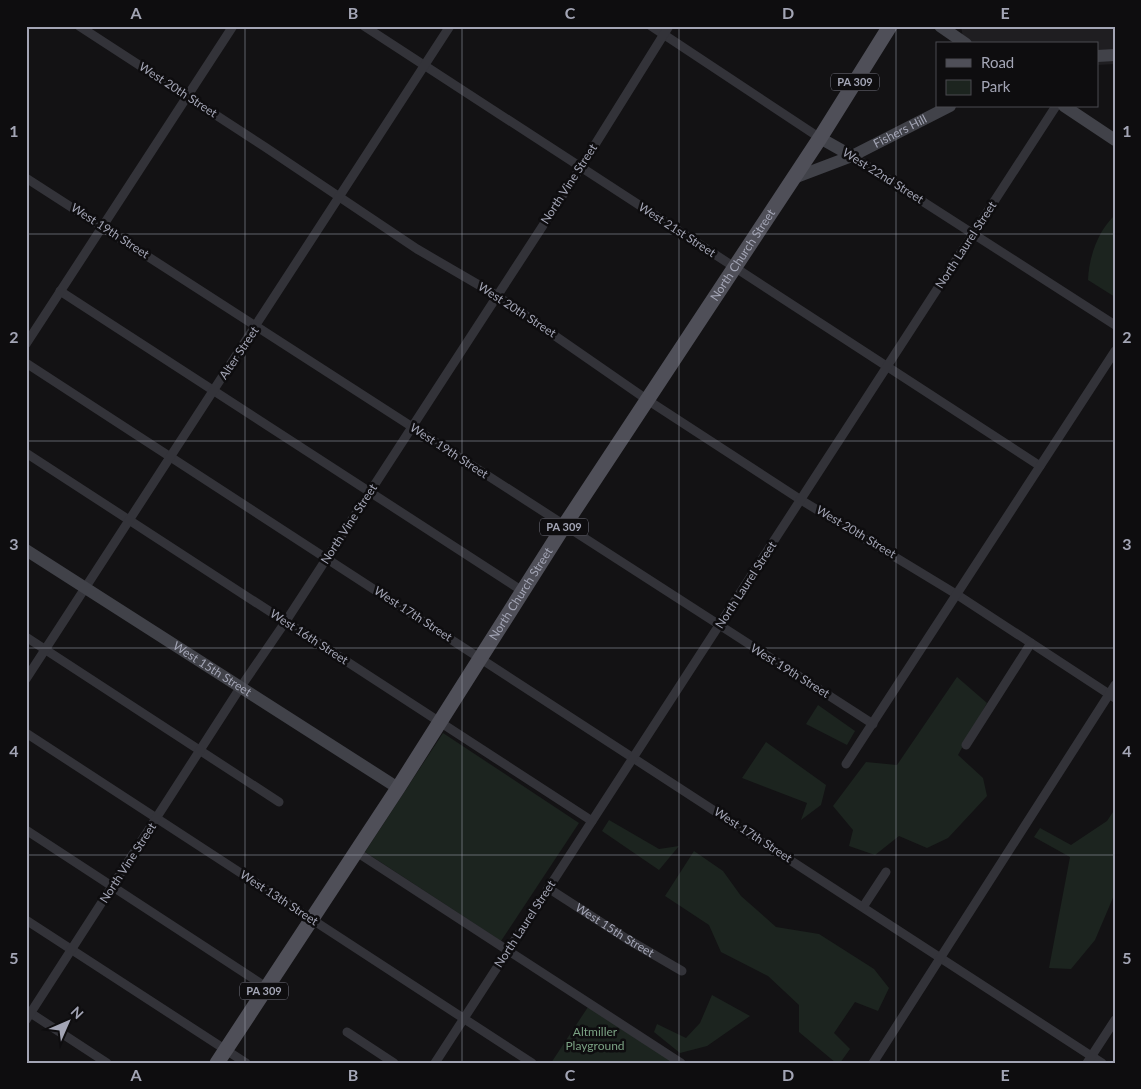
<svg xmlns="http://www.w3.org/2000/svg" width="1141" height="1089" font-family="Lato,sans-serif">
<rect width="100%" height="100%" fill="#131214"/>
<polygon fill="#1f1e21" points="961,26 1115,26 1115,64 1097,65 1097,44 964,44"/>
<g fill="#1c241f">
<path d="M 1115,215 L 1115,297 L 1088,280 C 1089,256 1098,231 1115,215 Z"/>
<polygon points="957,677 987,703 958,755 983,778 987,796 948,838 927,848 899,836 875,855 849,846 853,830 833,806 866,762 897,765"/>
<polygon points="818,705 855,731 847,745 806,724"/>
<polygon points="443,733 579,823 501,941 365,852"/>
<polygon points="766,742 826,785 821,805 801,820 807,803 742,778"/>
<polygon points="1115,809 1115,893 1095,940 1071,969 1049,968 1070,857 1034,837 1040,828 1071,845 1107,821"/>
<polygon points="609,820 659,849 679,846 659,870 602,831"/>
<polygon points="694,851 723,871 741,896 776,927 819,934 874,969 889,988 878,1011 855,1002 834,1033 850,1049 840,1063 836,1063 799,1032 799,1005 768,976 721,952 709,925 665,896"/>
<polygon points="712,995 750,1016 707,1046 680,1053 654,1032 657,1024 686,1038 700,1023"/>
<polygon points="588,1007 674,1063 551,1063"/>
</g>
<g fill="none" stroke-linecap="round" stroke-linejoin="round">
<g stroke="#333339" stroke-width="9">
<polyline points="79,26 265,147 417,249 496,295 649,401 801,500 956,594 1115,698"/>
<polyline points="364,26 1040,466"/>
<polyline points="651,26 820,138"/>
<polyline points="852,156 1115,325"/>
<polyline points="26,178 873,724"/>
<polyline points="60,291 524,592"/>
<polyline points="26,344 233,26"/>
<polyline points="26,363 1102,1063"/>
<polyline points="26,453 592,821"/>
<polyline points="26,637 279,802"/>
<polyline points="26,679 450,26"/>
<polyline points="26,733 532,1063"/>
<polyline points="966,745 1031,643"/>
<polyline points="846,764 1115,351"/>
<polyline points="26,830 266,987"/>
<polyline points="355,851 681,1063"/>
<path id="s1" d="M 548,888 L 627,939 L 682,971"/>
<polyline points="863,907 886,872"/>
<polyline points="26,920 246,1063"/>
<polyline points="26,1010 107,1063"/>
<polyline points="26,1020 240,688 286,621 581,167 669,26"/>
<polyline points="347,1032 394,1063"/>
<polyline points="435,1063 1056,106"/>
<polyline points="873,1063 1115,685"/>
<polyline points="1087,1063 1115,1020"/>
</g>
<g stroke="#414249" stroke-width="12">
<polyline points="940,26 966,44"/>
<polyline points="1097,56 1115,55"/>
<polyline points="1064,106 1115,140"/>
<polyline points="820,138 852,156"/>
<path id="s2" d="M 794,178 L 852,156 L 950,106"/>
<path id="s3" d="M 26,550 L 398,788"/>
</g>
<path stroke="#4f4f58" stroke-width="15" id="s4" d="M 217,1063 L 398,788 L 564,526 L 820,138 L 890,26"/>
</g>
<path fill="none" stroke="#a3a5b5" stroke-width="1" stroke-opacity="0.55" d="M 245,26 L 245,1063M 462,26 L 462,1063M 679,26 L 679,1063M 896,26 L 896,1063M 26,234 L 1115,234M 26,441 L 1115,441M 26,648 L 1115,648M 26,855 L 1115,855"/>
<g text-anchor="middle" stroke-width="5" stroke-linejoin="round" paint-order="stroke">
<g fill="#0e0d0f" stroke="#767783" stroke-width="1">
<rect x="831" y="73.5" width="48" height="17" rx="4"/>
<rect x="540" y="518.5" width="48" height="17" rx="4"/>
<rect x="240" y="982.5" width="48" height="17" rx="4"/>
</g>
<g font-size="11" font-weight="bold" fill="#a3a5b5">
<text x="855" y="86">PA 309</text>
<text x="564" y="531">PA 309</text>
<text x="264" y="995">PA 309</text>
</g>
<g font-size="12" fill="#a3a5b5" stroke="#0e0d0f">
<text transform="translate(178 90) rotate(33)" y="4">West 20th Street</text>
<text dy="4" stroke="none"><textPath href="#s2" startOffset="116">Fishers Hill</textPath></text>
<text transform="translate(883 176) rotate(32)" y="4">West 22nd Street</text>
<text transform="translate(569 184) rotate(-57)" y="4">North Vine Street</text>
<text transform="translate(677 230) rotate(33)" y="4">West 21st Street</text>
<text transform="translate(110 231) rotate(33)" y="4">West 19th Street</text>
<text transform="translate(966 245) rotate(-57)" y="4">North Laurel Street</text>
<text dy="4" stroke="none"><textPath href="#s4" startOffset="964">North Church Street</textPath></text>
<text transform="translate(517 310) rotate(33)" y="4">West 20th Street</text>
<text transform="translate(239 353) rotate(-56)" y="4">Alter Street</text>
<text transform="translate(449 451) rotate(33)" y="4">West 19th Street</text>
<text transform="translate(349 524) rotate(-57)" y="4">North Vine Street</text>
<text transform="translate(856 532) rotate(31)" y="4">West 20th Street</text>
<text transform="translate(746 585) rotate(-57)" y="4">North Laurel Street</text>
<text dy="4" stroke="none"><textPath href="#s4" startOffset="559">North Church Street</textPath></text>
<text transform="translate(413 614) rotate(33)" y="4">West 17th Street</text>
<text transform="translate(309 637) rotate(33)" y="4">West 16th Street</text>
<text dy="4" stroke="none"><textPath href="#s3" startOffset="221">West 15th Street</textPath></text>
<text transform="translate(790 671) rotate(32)" y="4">West 19th Street</text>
<text transform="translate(753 835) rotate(33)" y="4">West 17th Street</text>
<text transform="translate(128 863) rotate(-57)" y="4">North Vine Street</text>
<text transform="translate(279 898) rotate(33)" y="4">West 13th Street</text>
<text transform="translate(525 924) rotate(-57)" y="4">North Laurel Street</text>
<text dy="4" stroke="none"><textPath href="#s1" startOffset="79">West 15th Street</textPath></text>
</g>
<g font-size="12" fill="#7aa183" stroke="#0e0d0f">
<text x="595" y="1036">Altmiller<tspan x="595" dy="14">Playground</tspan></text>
</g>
</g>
<rect width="1141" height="1089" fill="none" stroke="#0e0d0f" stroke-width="55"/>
<rect x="936" y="42" width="162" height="65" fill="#0e0d0f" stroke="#4a4a51"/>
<rect x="946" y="59" width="25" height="8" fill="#4f4f58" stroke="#4a4a51"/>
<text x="981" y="68" font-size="15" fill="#a3a5b5">Road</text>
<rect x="946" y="80" width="25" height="15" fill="#1c241f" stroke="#4a4a51"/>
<text x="981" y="92" font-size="15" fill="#a3a5b5">Park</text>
<g transform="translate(68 1022) rotate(45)" stroke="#0e0d0f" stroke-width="4" paint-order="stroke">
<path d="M0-4L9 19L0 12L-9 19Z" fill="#a3a5b5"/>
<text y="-8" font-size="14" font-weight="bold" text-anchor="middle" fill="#a3a5b5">N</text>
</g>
<rect x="28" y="28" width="1086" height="1034" fill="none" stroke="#a3a5b5" stroke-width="2"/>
<g font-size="16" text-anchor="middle" font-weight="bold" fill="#a3a5b5">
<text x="136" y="19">A</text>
<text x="353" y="19">B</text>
<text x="570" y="19">C</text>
<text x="788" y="19">D</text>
<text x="1005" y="19">E</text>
<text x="14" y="137">1</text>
<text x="1127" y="137">1</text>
<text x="14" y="343">2</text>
<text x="1127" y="343">2</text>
<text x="14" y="550">3</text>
<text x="1127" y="550">3</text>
<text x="14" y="757">4</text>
<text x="1127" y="757">4</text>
<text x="14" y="964">5</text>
<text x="1127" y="964">5</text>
<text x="136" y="1081">A</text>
<text x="353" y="1081">B</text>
<text x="570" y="1081">C</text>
<text x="788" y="1081">D</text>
<text x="1005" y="1081">E</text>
</g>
</svg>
